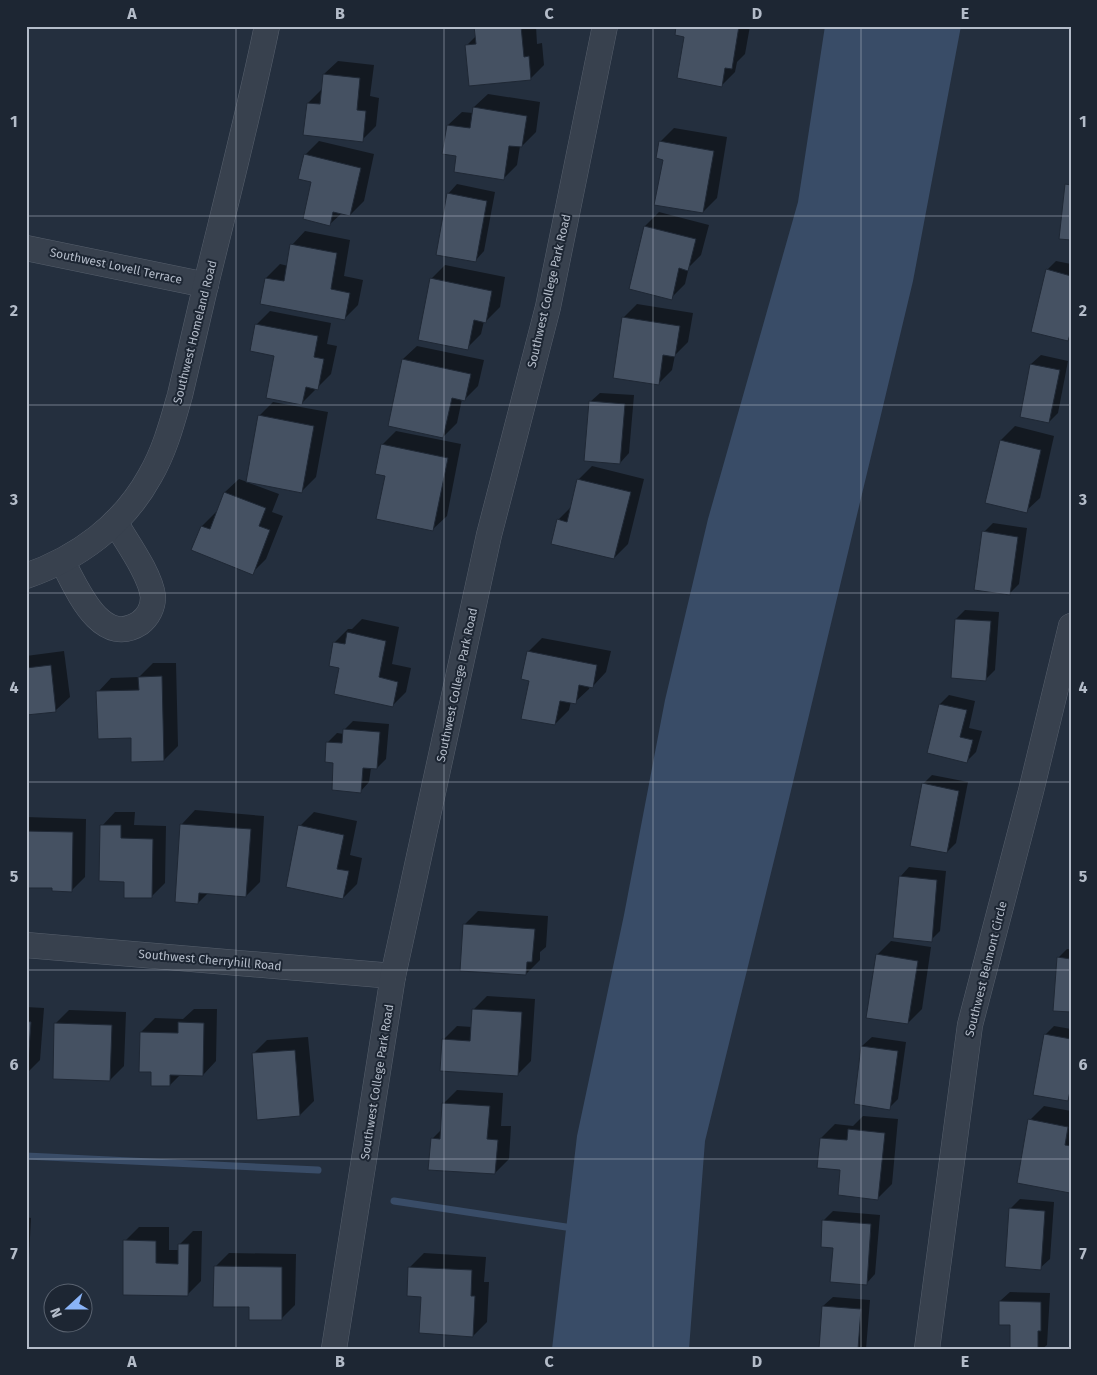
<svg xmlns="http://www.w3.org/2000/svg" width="1097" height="1375" font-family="'Fira Sans',sans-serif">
<rect width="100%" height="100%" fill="#242f3e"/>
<polygon fill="#394c67" points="825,26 961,26 913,281 782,828 705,1141 689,1349 552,1349 577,1136 624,915 665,700 708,519 798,202"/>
<g fill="#0007">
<polygon points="475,26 536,26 537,44 542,43 544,65 530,79 466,46 476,36"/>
<polygon points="677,26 750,26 745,54 737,62 735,72 721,86"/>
<polygon points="338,61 374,65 370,96 379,98 376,126 362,140 308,103 322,89 324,74"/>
<polygon points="488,94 540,102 536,132 522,146 520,146 517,165 503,179 457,155 448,125 462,112 473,113 474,107"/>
<polygon points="674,128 727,137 717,198 703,212 664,159 660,142"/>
<polygon points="319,141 374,154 364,201 350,215 342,213 330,224 305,155"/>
<polygon points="457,184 495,192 484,251 475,261 448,194"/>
<polygon points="659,212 709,225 701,255 689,267 685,284 671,298 630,288 645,226"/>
<polygon points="305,231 350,240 344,276 363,280 358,305 344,319 266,278 280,264 288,266 292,245"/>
<polygon points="1056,261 1071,264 1071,336 1068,339 1047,270"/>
<polygon points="445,265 505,277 500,307 486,321 484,321 481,334 467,348 431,279"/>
<polygon points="637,304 693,313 688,342 675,355 672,370 658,384 624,317"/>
<polygon points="270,311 331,323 327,344 337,346 331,374 302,403 276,355 256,325"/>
<polygon points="417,346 484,360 478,386 464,400 462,399 457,423 443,437 403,359"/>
<polygon points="1041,355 1068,361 1058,413 1049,422 1031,364"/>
<polygon points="600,393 634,395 629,453 620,463 590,402"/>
<polygon points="273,402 328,412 316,477 302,491 250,481 249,483 279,494 272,512 283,516 266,559 252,573 202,526 216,512 217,513 225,492 239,479 247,482 259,416"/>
<polygon points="1015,426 1054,436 1040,498 1026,511 1001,440"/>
<polygon points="396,431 461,444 447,516 433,529 386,475 382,445"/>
<polygon points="592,466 644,479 628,544 614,558 558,520 572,506 578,480"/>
<polygon points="993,523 1027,528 1019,584 1009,594 984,532"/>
<polygon points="965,610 999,612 995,670 986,679 956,619"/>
<polygon points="362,619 399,627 392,664 411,668 406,692 392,706 340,667 335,642 348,629 352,629"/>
<polygon points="542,638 611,651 606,672 593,686 590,686 589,689 575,702 571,701 569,710 555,724 530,680 528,652"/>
<polygon points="64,651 70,697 56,710 26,714 26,656"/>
<polygon points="153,663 176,663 178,746 164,760 132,737 98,692 111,678 139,677"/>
<polygon points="949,695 975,701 969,728 982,731 976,752 967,761 940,704"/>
<polygon points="353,721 389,724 386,759 377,768 371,768 369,782 360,792 335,762 327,743 337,733 344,734 344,730"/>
<polygon points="932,775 968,782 956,843 947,852 923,784"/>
<polygon points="195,810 264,816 260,882 246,896 208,893 198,903 182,824"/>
<polygon points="115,812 135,812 134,825 166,826 165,883 151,897 126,881 102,826"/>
<polygon points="314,812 357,821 350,855 362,858 357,884 343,898 300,826"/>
<polygon points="26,817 86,819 85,877 71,891 53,887 26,886"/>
<polygon points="909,867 946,871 940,931 931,940 900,877"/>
<polygon points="478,911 548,916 546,947 540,952 540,960 526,974 464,925"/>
<polygon points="891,941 931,947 922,1009 908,1023 877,955"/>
<polygon points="1067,949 1071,949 1071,1011 1058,958"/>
<polygon points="487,996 535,999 531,1061 517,1075 443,1040 457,1026 472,1027 473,1010"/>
<polygon points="26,1007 44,1008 40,1060 26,1074"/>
<polygon points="194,1009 217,1009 216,1061 203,1075 181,1074 170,1085 152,1070 141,1032 155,1018 183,1019"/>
<polygon points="69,1010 126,1012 124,1066 110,1080 55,1024"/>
<polygon points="1054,1026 1071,1029 1071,1097 1068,1100 1045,1035"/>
<polygon points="308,1037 314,1101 300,1115 253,1054 267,1040"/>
<polygon points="872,1037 906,1042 898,1099 889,1108 862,1046"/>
<polygon points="457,1090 503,1093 501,1126 511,1126 509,1159 495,1173 432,1139 442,1129 443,1104"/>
<polygon points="1044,1106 1071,1111 1071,1190 1069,1192 1030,1120"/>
<polygon points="863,1116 898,1119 892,1184 878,1198 842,1169 818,1166 821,1138 835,1124 853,1126"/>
<polygon points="1020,1199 1054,1202 1050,1259 1040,1268 1010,1209"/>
<polygon points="833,1211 880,1215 875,1274 866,1284 835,1247 824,1220"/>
<polygon points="26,1217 31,1218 28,1276 26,1278"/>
<polygon points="139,1227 169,1227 169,1250 179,1250 179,1245 193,1231 202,1231 201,1281 187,1295 125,1241"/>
<polygon points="229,1253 296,1254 295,1305 281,1319 250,1306 215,1267"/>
<polygon points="424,1253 486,1257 484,1282 489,1282 487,1322 473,1336 422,1296 410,1267"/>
<polygon points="1010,1292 1050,1293 1047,1345 1042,1349 1011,1349 1011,1324 1000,1301"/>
<polygon points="833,1297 870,1300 866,1349 820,1349 823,1306"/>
</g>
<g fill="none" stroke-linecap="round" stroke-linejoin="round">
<g stroke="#394c67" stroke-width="7">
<polyline points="26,1156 318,1170"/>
<polyline points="394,1201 566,1227"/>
</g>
</g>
<g fill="#455162" stroke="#1f2835">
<polygon points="474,26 521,26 524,57 529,56 531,80 469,86 465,45 476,44"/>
<polygon points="676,26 739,26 732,69 725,68 722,87 677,78 684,37 675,35"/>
<polygon points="323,74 360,78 357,110 366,111 363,142 303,135 307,103 320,104"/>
<polygon points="473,107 527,116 522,147 509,146 504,180 454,172 456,156 442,154 447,125 470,128"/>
<polygon points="659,141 714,151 703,213 654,205 663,160 656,158"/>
<polygon points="304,154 361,168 350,216 333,212 330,226 303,219 311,182 298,179"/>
<polygon points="1065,184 1071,185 1071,240 1059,239"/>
<polygon points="447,193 487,201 476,262 436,255"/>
<polygon points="644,226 696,239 688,271 679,268 672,300 629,289"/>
<polygon points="290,244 337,253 331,289 350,293 345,320 260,304 265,278 284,281"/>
<polygon points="1046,269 1071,276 1071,331 1068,341 1031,332"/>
<polygon points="430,278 492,291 486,323 474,320 468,350 418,340"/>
<polygon points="622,317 680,326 675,357 663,355 659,385 613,378"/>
<polygon points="255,324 318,336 314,357 324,359 318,390 306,387 302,405 266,398 274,356 250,351"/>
<polygon points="402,359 471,374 465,401 452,398 443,438 388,426"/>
<polygon points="1030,364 1060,370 1049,423 1020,417"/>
<polygon points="589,401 625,404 620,464 584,461"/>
<polygon points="258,415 314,426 302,493 246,482"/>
<polygon points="1000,440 1041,450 1027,513 985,503"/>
<polygon points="381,444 448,458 433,531 376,519 385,476 375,474"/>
<polygon points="577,479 631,492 614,559 551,544 557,519 567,522"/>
<polygon points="224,492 266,508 259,526 270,530 253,575 191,550 201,526 210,529"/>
<polygon points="982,531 1018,537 1010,595 974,590"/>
<polygon points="955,619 991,621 986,681 951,678"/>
<polygon points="347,632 386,641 379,677 398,682 393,707 334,694 339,668 329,666 333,642 345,644"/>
<polygon points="527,651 597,665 593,688 579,685 576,704 560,701 555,725 521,719 529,681 521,679"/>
<polygon points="51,665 56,712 26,715 26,668"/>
<polygon points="162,676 164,761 131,762 131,738 98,739 96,691 139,690 138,677"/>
<polygon points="939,704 967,710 960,737 973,740 967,763 927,753"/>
<polygon points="343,729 380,732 377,769 363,768 361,793 332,790 333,763 325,762 326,742 342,743"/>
<polygon points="922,783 959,791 947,853 910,846"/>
<polygon points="180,824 251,829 246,897 199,893 198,904 175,902"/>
<polygon points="100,825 121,825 121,838 153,839 152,898 124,898 124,882 99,881"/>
<polygon points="298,825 344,835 337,869 349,871 343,899 286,887"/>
<polygon points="26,831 73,832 72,892 52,891 52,888 26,888"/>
<polygon points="899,876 937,880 932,942 893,938"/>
<polygon points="463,924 535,929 532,962 527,962 526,975 460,971"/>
<polygon points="876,954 918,961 908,1024 866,1018"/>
<polygon points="1057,957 1071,959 1071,1012 1053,1011"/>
<polygon points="472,1009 522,1012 518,1076 440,1071 442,1039 470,1041"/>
<polygon points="26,1021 31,1022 27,1076 26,1076"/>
<polygon points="178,1022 204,1023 203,1076 170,1075 170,1086 151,1086 151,1072 139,1072 140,1032 178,1033"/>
<polygon points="54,1023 112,1025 110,1081 53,1079"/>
<polygon points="1044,1034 1071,1039 1071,1086 1068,1101 1033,1095"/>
<polygon points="861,1046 898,1051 890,1110 854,1104"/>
<polygon points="295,1050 300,1116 257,1120 252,1053"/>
<polygon points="442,1103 490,1106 487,1139 498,1140 495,1174 428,1170 431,1138 440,1139"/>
<polygon points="1028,1119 1068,1127 1065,1145 1071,1146 1070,1193 1017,1183"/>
<polygon points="848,1129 885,1133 878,1200 838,1195 840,1170 817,1168 820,1138 847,1140"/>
<polygon points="1009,1208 1045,1211 1041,1270 1005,1267"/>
<polygon points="822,1220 871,1224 867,1285 830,1282 833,1248 821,1247"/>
<polygon points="123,1240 156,1241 156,1263 178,1264 178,1244 189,1244 188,1296 123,1295"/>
<polygon points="214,1266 282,1267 282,1320 249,1320 249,1307 213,1307"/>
<polygon points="408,1267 472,1270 471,1296 475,1296 473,1337 419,1333 421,1297 407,1296"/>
<polygon points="999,1301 1041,1302 1041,1331 1038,1331 1038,1349 1010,1349 1010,1325 999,1325"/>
<polygon points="822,1306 861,1309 858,1349 819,1349"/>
</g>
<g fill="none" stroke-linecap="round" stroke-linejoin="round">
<g stroke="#565f6c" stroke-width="26">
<g id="minor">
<polyline points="26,248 206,285"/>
<path d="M 62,561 C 76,586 100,649 140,623 C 148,617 153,607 153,597 C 151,575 126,541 115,522"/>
<path d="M 26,576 C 78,558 123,525 150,476 C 165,450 172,423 180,395 C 189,358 197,321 206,284 C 227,198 249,113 267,26"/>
<polyline points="26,945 393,976"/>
<polyline points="334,1349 393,976 489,535 548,307 605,26"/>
<polyline points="927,1349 970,1025 1031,791 1071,626"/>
</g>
</g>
<use href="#minor" stroke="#38414e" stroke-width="25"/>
</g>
<path fill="none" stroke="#b4bcc9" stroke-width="1" stroke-opacity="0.55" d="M 236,26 L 236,1349M 444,26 L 444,1349M 653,26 L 653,1349M 861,26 L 861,1349M 26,216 L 1071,216M 26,405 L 1071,405M 26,593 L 1071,593M 26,782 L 1071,782M 26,970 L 1071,970M 26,1159 L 1071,1159"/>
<g text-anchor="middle" stroke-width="4" stroke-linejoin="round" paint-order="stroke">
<g font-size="12" fill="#b4bcc9" stroke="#1d2633">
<text transform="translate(116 266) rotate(12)" y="4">Southwest Lovell Terrace</text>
<text transform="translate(549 291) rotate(-77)" y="4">Southwest College Park Road</text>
<text transform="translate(195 332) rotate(-76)" y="4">Southwest Homeland Road</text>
<text transform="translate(457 685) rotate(-78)" y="4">Southwest College Park Road</text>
<text transform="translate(210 960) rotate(5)" y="4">Southwest Cherryhill Road</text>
<text transform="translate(986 969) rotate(-76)" y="4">Southwest Belmont Circle</text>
<text transform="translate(377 1082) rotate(-81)" y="4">Southwest College Park Road</text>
</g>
</g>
<rect width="1097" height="1375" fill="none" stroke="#1d2633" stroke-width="55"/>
<g transform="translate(68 1308) rotate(249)"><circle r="24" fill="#1d2633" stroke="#59626f"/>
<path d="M0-4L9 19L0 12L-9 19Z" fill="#8ab4f8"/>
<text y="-8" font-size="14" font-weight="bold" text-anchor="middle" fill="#b4bcc9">N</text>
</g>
<rect x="28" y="28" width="1042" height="1320" fill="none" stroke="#b4bcc9" stroke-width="2"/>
<g font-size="16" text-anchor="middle" font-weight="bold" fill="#b4bcc9">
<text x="132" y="19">A</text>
<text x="340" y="19">B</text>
<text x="549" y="19">C</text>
<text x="757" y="19">D</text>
<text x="965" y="19">E</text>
<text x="14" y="127">1</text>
<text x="1083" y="127">1</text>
<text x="14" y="316">2</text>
<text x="1083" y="316">2</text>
<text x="14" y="505">3</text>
<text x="1083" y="505">3</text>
<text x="14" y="693">4</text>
<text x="1083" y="693">4</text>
<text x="14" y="882">5</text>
<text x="1083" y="882">5</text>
<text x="14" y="1070">6</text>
<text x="1083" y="1070">6</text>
<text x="14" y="1259">7</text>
<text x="1083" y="1259">7</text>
<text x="132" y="1367">A</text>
<text x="340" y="1367">B</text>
<text x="549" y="1367">C</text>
<text x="757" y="1367">D</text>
<text x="965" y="1367">E</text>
</g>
</svg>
